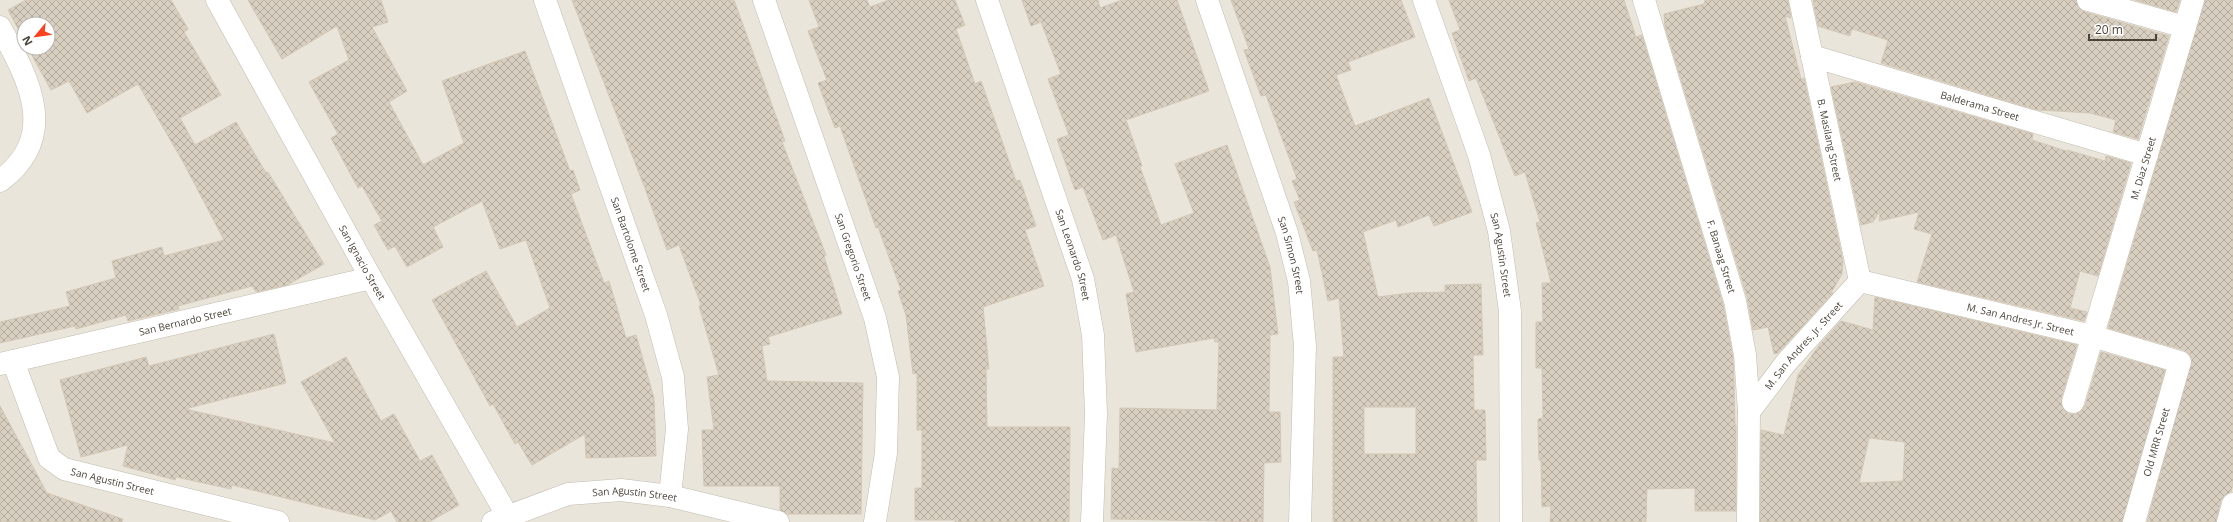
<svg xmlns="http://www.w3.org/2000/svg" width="2233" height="522" font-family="'Open Sans',sans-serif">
<defs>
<pattern id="building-cross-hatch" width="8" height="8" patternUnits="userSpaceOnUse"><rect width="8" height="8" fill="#d8cfc1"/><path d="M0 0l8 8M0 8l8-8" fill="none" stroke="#b1aa9e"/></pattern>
</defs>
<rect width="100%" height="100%" fill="#f6f3ec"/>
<path fill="#eae5da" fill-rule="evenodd" d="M 0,0 L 2233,0 L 2233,522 L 0,522 ZM 24,24 L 48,24 L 48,48 L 24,48 Z"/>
<g fill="url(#building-cross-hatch)" stroke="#d3c7b4" fill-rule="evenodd">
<polygon points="26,0 171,0 188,29 184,32 221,95 180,118 195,145 236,122 266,173 268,172 324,264 287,285 256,292 252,286 178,306 179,309 128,321 126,315 76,329 75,326 0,343 0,322 70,306 66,292 116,278 112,261 162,247 164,256 224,240 182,160 138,84 87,113 69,81 51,90 28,48 48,48 48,24 24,24 24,40 8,10"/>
<polygon points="248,0 381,0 388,22 372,27 407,91 389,102 423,165 464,143 442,81 525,51 570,171 573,170 580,190 571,194 604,283 609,281 626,338 636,335 654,398 656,456 586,458 585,434 532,465 518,442 515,444 493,404 490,406 432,300 486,271 517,327 550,308 526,240 500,249 482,201 433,227 443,247 407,267 395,246 388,250 374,225 382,221 362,186 358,188 331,138 338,134 309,82 349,60 337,26 282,59"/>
<polygon points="572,0 734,0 785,141 782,142 826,255 824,256 842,314 768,337 770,344 762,346 767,381 863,383 861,514 787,514 780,510 780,486 704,486 702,430 714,430 707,377 719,375 699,306 701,305 679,245 667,250 646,191"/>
<polygon points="809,0 867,0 870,7 889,0 955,0 965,25 956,29 975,84 981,81 1016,181 1020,180 1036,226 1025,230 1044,286 983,307 989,369 986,369 987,427 1070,427 1069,522 955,522 955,520 915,520 915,488 922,488 922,430 917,430 917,373 913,374 906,315 898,291 901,290 878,227 876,228 840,126 835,128 818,83 827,80 808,31 819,27"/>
<polygon points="1022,0 1098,0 1100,8 1122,0 1177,0 1209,91 1126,120 1142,166 1140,167 1161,225 1194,213 1175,164 1227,145 1270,267 1278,334 1270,335 1269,412 1280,412 1281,462 1264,463 1263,522 1111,519 1112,468 1119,469 1120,408 1217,410 1219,342 1215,342 1214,338 1136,352 1126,294 1134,292 1116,235 1103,240 1083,187 1075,190 1057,139 1069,135 1048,79 1061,74 1041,22 1031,26"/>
<path d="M 1231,0 L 1401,0 L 1415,37 L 1348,62 L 1351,70 L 1336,75 L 1355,126 L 1429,98 L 1472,212 L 1434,226 L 1429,215 L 1398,227 L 1396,220 L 1363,232 L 1378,297 L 1409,293 L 1445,292 L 1445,285 L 1481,284 L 1483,355 L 1473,355 L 1474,410 L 1485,410 L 1486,460 L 1476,460 L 1477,522 L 1333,522 L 1333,357 L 1344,357 L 1339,298 L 1328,301 L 1317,250 L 1313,251 L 1294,202 L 1300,200 L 1292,181 L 1297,179 L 1266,95 L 1261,96 L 1244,50 L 1249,49 ZM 1364,407 L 1416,407 L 1416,454 L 1364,454 Z"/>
<polygon points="1449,0 1624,0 1636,37 1642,35 1723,304 1733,357 1734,382 1735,425 1736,425 1736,511 1695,511 1695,488 1647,489 1646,522 1550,522 1551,506 1542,507 1541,460 1539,460 1538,419 1543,418 1542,368 1536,368 1536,322 1543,322 1542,283 1551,283 1536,223 1540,222 1525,172 1515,176 1476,78 1469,81 1452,33 1460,30"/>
<polygon points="1705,0 1788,0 1791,18 1785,16 1801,79 1804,78 1843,261 1842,274 1831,293 1833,293 1778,353 1774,354 1768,327 1753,330 1747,297 1665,27 1664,14 1704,4"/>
<polygon points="1813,0 2076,0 2079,8 2085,12 2169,36 2138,139 2113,132 2116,120 2090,113 2038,110 1881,63 1888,40 1852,29 1850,36 1818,26"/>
<polygon points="2135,0 2180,0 2176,12"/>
<polygon points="2205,0 2233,0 2233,484 2231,492 2225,495 2221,500 2216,522 2147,522 2192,359 2189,354 2184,350 2108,328"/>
<polygon points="1855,82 2033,134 2032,140 2066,151 2067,150 2105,161 2106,156 2131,163 2098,276 2080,271 2070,308 2087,312 2084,321 1917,282 1932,234 1914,229 1919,212 1879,221 1880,211 1873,222 1861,225 1831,87"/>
<path d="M 1875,297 L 2077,345 L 2061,399 L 2064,410 L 2070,414 L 2076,414 L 2085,406 L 2101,352 L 2165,370 L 2122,522 L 1760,522 L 1761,430 L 1784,435 L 1798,375 L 1820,344 L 1841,321 L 1873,330 ZM 1869,438 L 1905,442 L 1903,481 L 1859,483 Z"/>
<polygon points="274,334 286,383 185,409 335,443 301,382 346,357 381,421 394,414 420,461 432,455 459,505 429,522 397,522 391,511 375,520 232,485 231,489 176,477 175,480 123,466 128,445 81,457 60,380 146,357 149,366"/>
<polygon points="0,406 47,493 123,519 122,522 0,522"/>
</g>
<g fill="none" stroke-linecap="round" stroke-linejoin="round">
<g stroke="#c2bbae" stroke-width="23">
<g id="minor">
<path id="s1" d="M 217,0 L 371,278 L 511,522"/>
<path id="s2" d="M 545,0 L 656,315 L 673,377 L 677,429 L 670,496"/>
<path id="s3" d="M 764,0 L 875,318 L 888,377 L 886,453 L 875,522"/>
<path id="s4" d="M 987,0 L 1083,279 L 1093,335 L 1096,414 L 1092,522"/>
<path id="s5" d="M 1207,0 L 1287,233 L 1299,281 L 1305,346 L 1300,522"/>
<path id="s6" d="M 1424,0 L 1479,155 L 1499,231 L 1510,311 L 1511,522"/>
<path id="s7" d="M 1644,0 L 1735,301 L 1745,355 L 1749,412 L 1748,522"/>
<path id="s8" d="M 1800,0 L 1860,281"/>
<polyline points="2088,0 2185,27"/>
<path d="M 0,27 C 29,80 60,136 0,181"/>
<path id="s9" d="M 1812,56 L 2147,155"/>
<path id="s10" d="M 1860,281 L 2092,336 L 2180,362 L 2134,522"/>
<path id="s11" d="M 13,361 L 49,458 L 64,469 L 278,522"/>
<path id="s12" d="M 0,364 L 371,278"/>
<path id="s13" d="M 2073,402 L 2193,0"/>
<path id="s14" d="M 1749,412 L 1785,364 L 1860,281"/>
<path id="s15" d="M 493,522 L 568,494 L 621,490 L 670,496 L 778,522"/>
<polyline points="2228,522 2233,504"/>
</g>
</g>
<use href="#minor" stroke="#fff" stroke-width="22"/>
</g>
<g text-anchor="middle" stroke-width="3.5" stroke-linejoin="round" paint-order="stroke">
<g font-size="10" fill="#4b4439" stroke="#fff">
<text dy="4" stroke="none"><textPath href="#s9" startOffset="175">Balderama Street</textPath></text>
<text dy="4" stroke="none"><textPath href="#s8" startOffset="143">B. Masilang Street</textPath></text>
<text dy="4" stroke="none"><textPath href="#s13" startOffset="244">M. Diaz Street</textPath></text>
<text dy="4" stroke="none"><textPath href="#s2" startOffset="259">San Bartolome Street</textPath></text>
<text dy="4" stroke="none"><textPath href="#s4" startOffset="269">San Leonardo Street</textPath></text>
<text dy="4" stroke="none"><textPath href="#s5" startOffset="269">San Simon Street</textPath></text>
<text dy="4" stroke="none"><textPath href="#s6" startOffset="267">San Agustin Street</textPath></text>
<text dy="4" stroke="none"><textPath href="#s3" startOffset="272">San Gregorio Street</textPath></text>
<text dy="4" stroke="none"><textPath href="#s7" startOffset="268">F. Banaag Street</textPath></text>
<text dy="4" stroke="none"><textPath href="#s1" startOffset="300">San Ignacio Street</textPath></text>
<text dy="4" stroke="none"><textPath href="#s10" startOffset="165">M. San Andres Jr. Street</textPath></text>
<text dy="4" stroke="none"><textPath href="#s12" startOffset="190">San Bernardo Street</textPath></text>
<text dy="4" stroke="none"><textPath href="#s14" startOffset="86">M. San Andres, Jr. Street</textPath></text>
<text transform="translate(2156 442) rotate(-74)" y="4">Old MRR Street</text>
<text dy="4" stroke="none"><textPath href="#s11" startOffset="172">San Agustin Street</textPath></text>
<text dy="4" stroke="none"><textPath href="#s15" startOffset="147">San Agustin Street</textPath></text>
</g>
</g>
<g transform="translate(36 36) rotate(241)"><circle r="19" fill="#ffffff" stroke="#b7b4b0"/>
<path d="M0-3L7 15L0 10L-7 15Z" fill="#fc3f1d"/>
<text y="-6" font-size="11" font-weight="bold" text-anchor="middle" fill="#4b4439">N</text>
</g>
<path d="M2089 34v6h67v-6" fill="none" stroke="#4b4439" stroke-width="2"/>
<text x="2095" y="34" font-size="12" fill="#4b4439" stroke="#ffffff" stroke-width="3" paint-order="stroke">20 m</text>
</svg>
